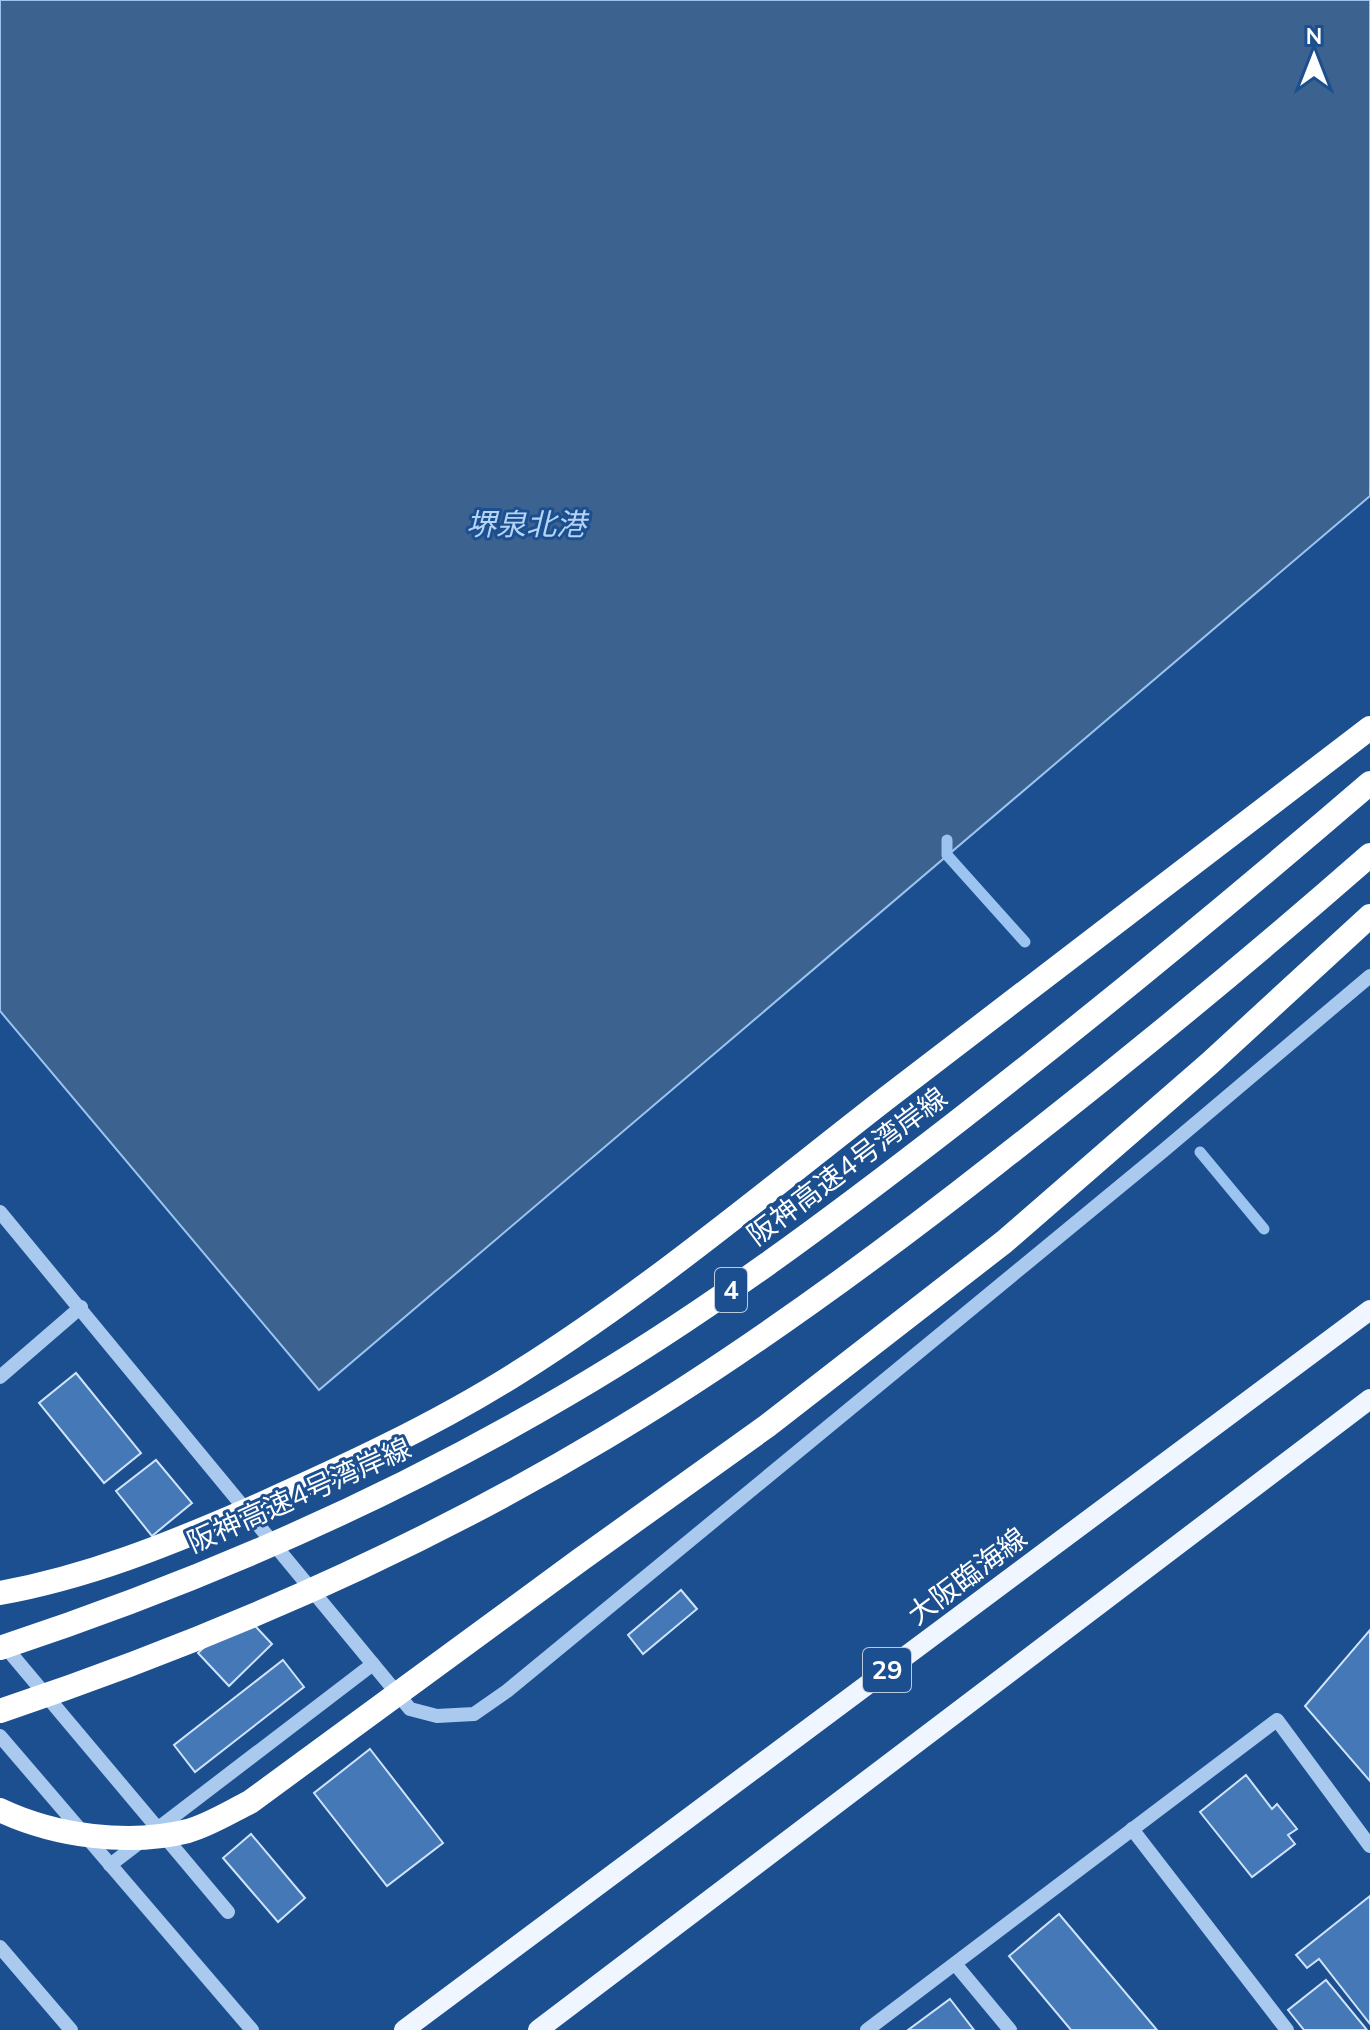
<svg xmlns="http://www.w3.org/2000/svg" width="1370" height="2030" font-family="'Nunito Sans','Noto Sans JP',sans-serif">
<rect width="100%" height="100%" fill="#1b4f8f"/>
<polygon fill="#3c6290" stroke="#9cc4f0" stroke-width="2" points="0,0 1370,0 1370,496 319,1390 0,1011"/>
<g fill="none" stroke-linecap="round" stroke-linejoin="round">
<g stroke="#9cc4f0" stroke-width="11">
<polyline points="947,840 947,855 1025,942"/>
<polyline points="1200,1152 1264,1229"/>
</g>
</g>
<g fill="#4478b7" stroke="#cfe3fa" stroke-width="2">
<polygon points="76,1373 141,1453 104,1483 39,1403"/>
<polygon points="156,1460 192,1503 152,1536 116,1491"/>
<polygon points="681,1590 697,1609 643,1654 628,1635"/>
<polygon points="242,1612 272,1644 229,1686 198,1653"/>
<polygon points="1370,1630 1370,1781 1305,1706"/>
<polygon points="283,1660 304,1687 195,1772 174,1745"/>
<polygon points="370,1749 443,1843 387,1886 314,1793"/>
<polygon points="1246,1775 1272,1809 1277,1804 1297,1829 1288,1835 1295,1844 1252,1877 1200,1812"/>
<polygon points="251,1834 305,1898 278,1922 223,1858"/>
<polygon points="1370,1896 1370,2024 1319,1959 1307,1968 1296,1955"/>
<polygon points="1059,1914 1157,2030 1071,2030 1009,1956"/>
<polygon points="1326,1980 1367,2030 1304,2030 1288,2010"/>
<polygon points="950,1999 974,2030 908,2030"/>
</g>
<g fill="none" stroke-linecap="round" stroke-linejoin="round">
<g stroke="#a9c9ee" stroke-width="14">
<polyline points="0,1212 410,1709 437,1716 474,1714 507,1691 1163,1151 1370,976"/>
<polyline points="0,1377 81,1307"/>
<polyline points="2,1643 228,1912"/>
<polyline points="0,1736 252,2030"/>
<polyline points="1132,1829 1287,2030"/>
<polyline points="110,1865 373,1664"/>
<polyline points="0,1947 71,2030"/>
<polyline points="956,1965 1010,2030"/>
<polyline points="867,2030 1277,1720 1370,1846"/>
</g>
<g stroke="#f0f6ff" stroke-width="20">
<polyline points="404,2030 1370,1310"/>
<polyline points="538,2030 1370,1399"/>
</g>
<g stroke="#fff" stroke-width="24">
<path d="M 0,1593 C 88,1577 167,1545 248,1510 C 340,1469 434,1426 519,1372 C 649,1290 767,1191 888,1097 C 1048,973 1210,852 1370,728"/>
<path d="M 0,1648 C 197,1583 390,1499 568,1394 C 705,1314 833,1218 958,1121 C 1098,1012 1235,899 1370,783"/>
<path d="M 0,1711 C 209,1641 414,1552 603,1439 C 741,1357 872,1261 998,1162 C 1125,1063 1249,961 1370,855"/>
<path d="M 0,1810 C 55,1836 129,1846 188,1831 C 209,1825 230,1812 250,1802 L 580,1560 L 767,1426 L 1004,1242 L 1210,1063 L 1370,916"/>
</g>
</g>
<g text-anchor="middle" stroke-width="6" stroke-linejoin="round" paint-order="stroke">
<g fill="#1b4f8f" stroke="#bbcadd" stroke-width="2">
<rect x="715" y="1268" width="32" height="44" rx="6"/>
<rect x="863" y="1648" width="48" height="44" rx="6"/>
</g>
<g font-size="26" font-weight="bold" fill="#fff">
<text x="731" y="1299">4</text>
<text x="887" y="1679">29</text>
</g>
<g font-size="28" fill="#fff" stroke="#1b4f8f">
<text transform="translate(847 1166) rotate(-37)" y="10">阪神高速4号湾岸線</text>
<text transform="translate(299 1495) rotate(-24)" y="10">阪神高速4号湾岸線</text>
<text transform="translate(967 1576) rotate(-37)" y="10">大阪臨海線</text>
</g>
<g font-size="30" font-style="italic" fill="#b5d3f5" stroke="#1b4f8f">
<text x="526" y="535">堺泉北港</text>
</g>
</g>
<g transform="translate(1314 56)" stroke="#1b4f8f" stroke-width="6" paint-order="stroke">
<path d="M0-6L14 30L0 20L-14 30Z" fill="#ffffff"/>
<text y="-12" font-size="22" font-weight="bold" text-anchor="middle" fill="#ffffff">N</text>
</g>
</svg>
